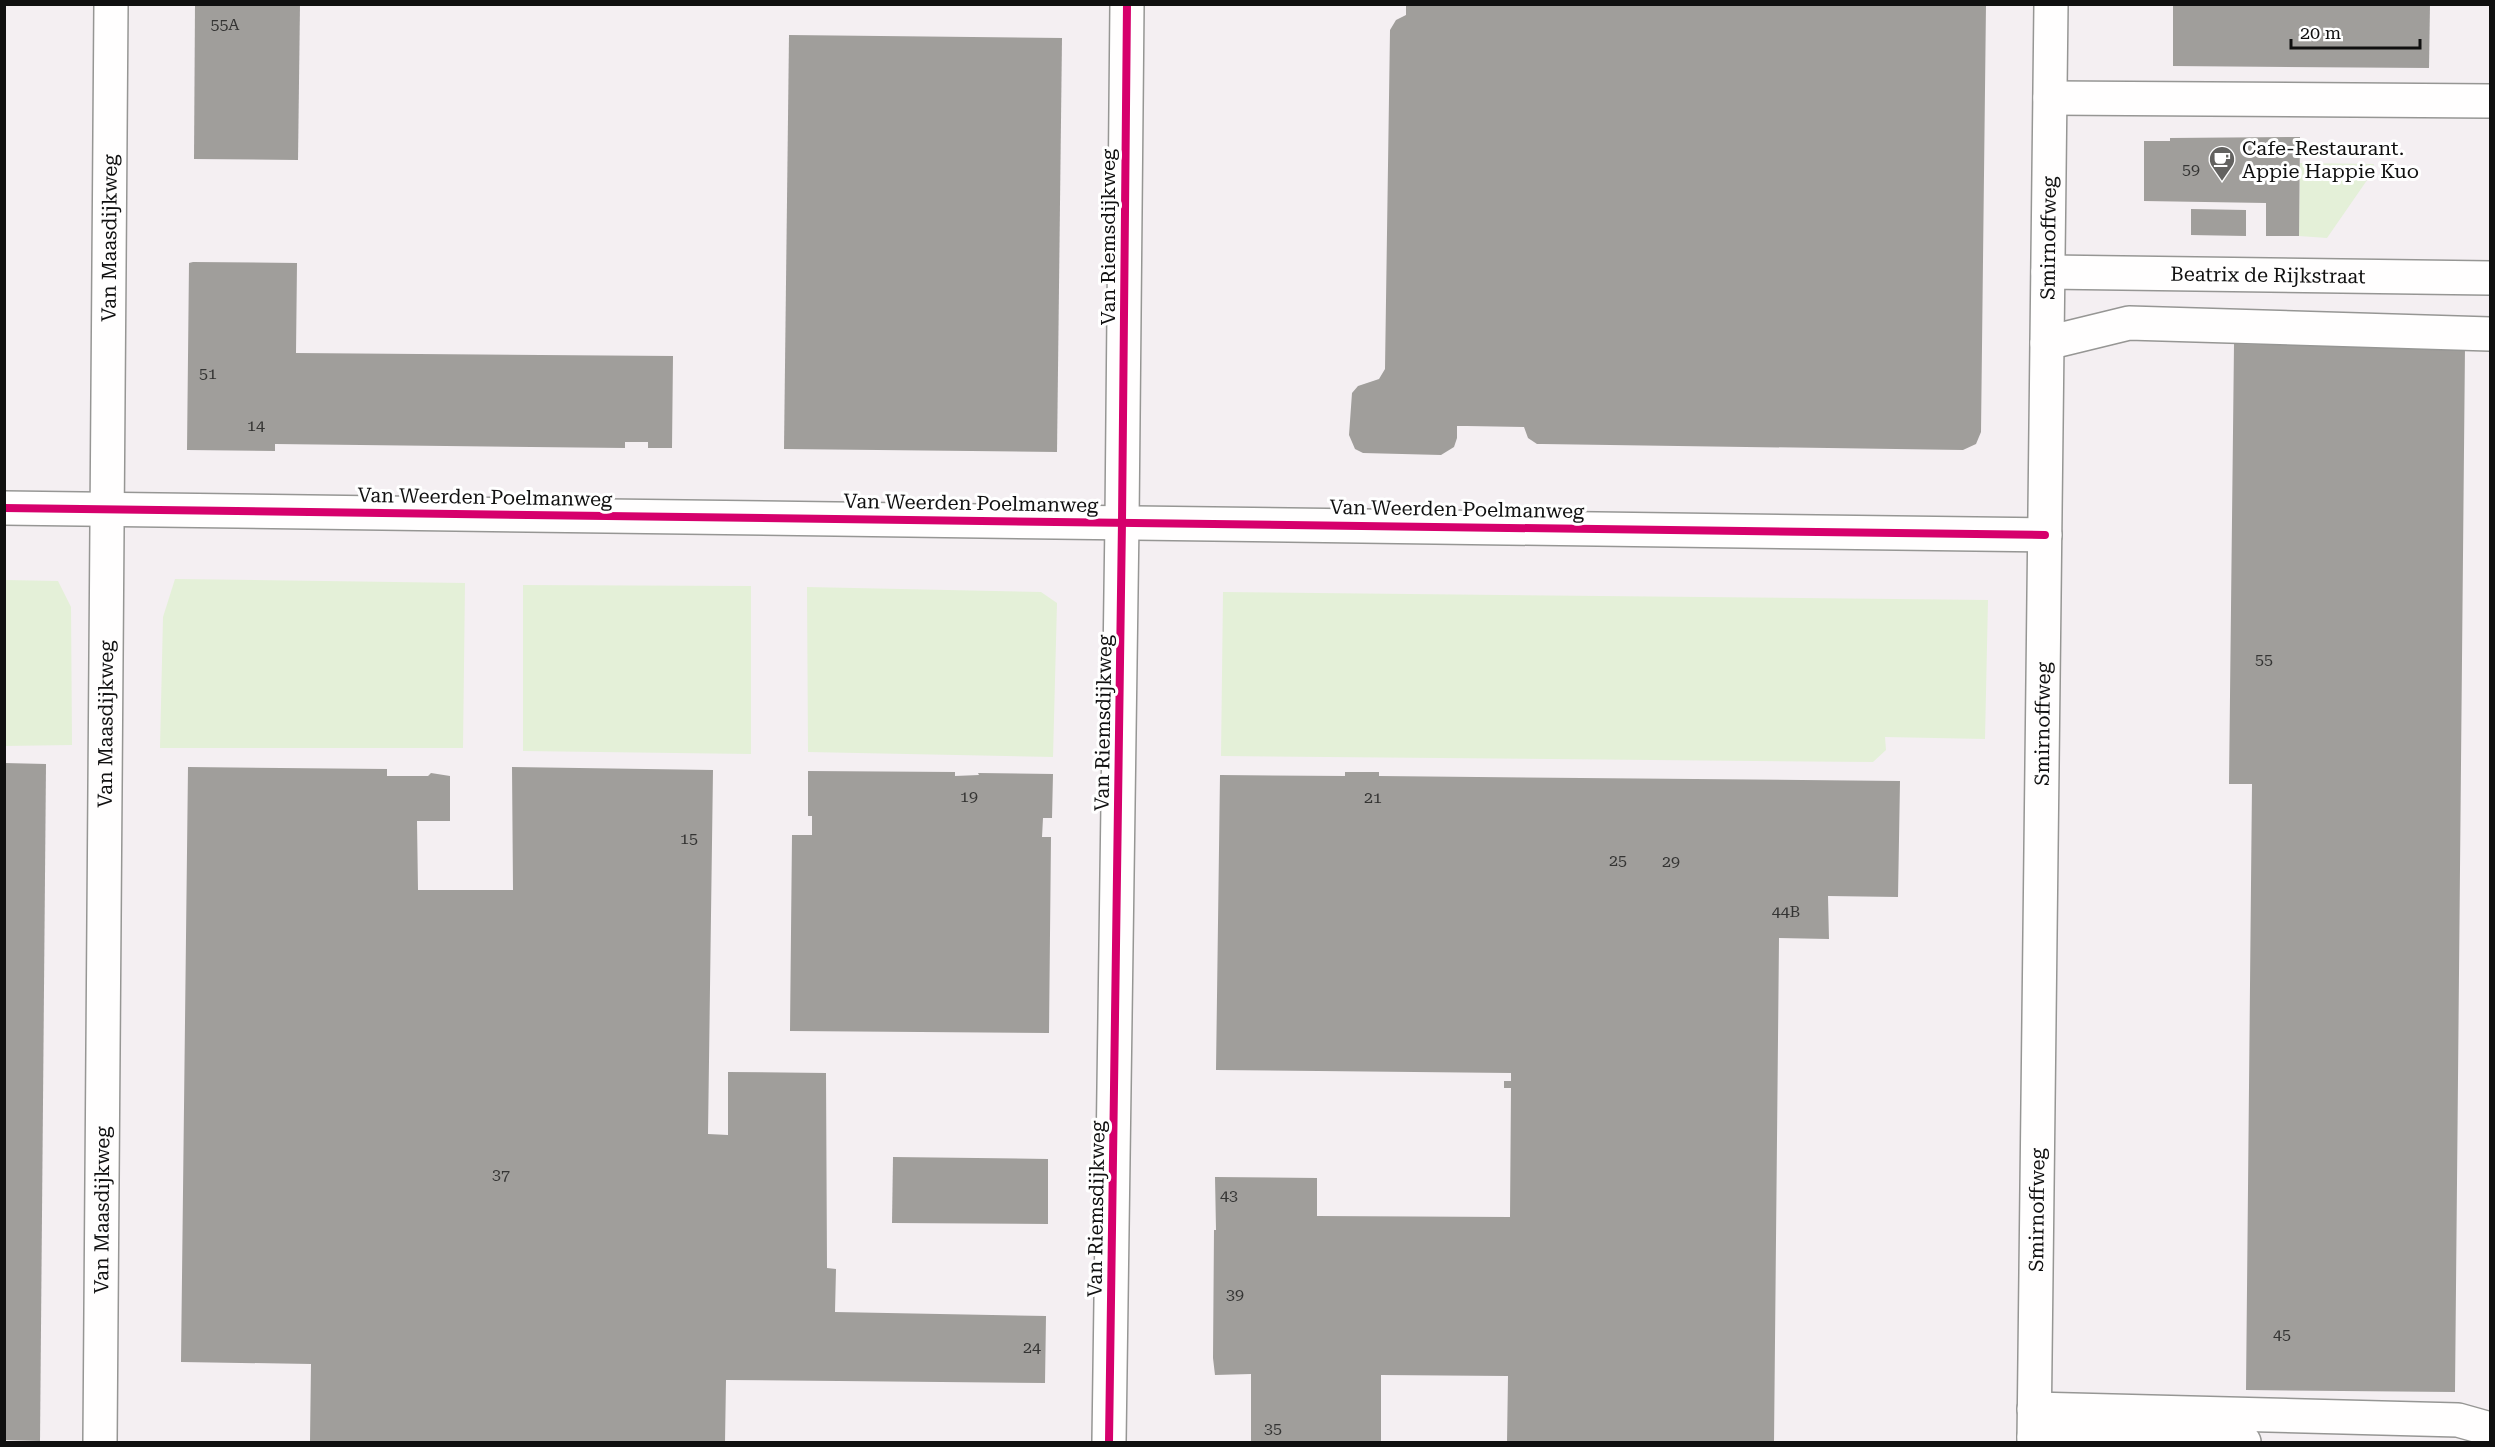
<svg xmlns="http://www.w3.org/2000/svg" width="2495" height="1447" font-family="'Roboto Serif',serif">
<rect width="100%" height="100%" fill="#fcfbf6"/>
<rect fill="#f4eff2" x="5" y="5" width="2485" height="1437"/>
<g fill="#e4f0d8">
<polygon points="2300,163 2374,164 2372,173 2327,238 2299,236"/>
<polygon points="175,579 465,583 463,748 160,748 163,617"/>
<polygon points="5,580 58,581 71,607 72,745 5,746"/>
<polygon points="523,585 751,586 751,754 523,751"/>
<polygon points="807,587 1041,592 1057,603 1053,757 808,752"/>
<polygon points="1223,592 1988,600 1985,739 1885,737 1886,750 1873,762 1221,756"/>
</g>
<g fill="#a09e9b">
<polygon points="195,4 300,4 298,160 194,159"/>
<polygon points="1406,4 1986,4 1981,432 1976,444 1963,450 1542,444 1537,444 1528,438 1524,427 1467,426 1457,426 1457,438 1454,447 1441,455 1363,453 1355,449 1349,435 1352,393 1358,386 1379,379 1385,369 1390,30 1396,20 1406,15"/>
<polygon points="2173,4 2430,4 2429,68 2173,66"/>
<polygon points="789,35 1062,38 1057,452 784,449"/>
<polygon points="2300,137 2299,236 2266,236 2266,203 2144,201 2144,141 2170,141 2170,138"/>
<polygon points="2191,209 2246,210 2246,236 2191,235"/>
<polygon points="193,262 297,263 296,353 673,356 672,448 648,448 648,442 625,442 625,448 275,444 275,451 187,450 189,263"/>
<polygon points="2234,344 2465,346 2455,1392 2246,1390 2252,784 2229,784"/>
<polygon points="4,763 46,764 40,1441 4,1440"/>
<polygon points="188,767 387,769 387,776 428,776 431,773 450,776 450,821 417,821 418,890 513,890 512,767 713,770 708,1134 728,1135 728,1072 826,1073 827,1268 836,1269 835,1312 1046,1316 1045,1383 726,1380 725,1442 310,1441 311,1364 181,1362"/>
<polygon points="808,771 955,772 955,776 979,775 978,773 1053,774 1052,818 1043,818 1042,837 1051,837 1049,1033 790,1031 792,835 812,835 812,816 808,816"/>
<polygon points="1345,772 1379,772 1379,776 1900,781 1898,897 1828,896 1829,939 1779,938 1774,1442 1507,1442 1508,1376 1381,1375 1381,1442 1251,1442 1251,1374 1215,1375 1213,1358 1214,1230 1216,1230 1215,1177 1317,1178 1317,1216 1510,1217 1511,1088 1504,1088 1504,1081 1511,1081 1511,1073 1216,1070 1220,775 1345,776"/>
<polygon points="893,1157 1048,1159 1048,1224 892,1223"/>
</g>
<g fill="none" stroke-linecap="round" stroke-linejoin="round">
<g stroke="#969694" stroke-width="36">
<g id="minor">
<polyline points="2050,98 2490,101"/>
<path id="s1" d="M 2048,272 L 2490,278"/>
<polyline points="2047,343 2129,323 2490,334"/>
<polyline points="4,508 2045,535"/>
<polyline points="2034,1409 2458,1420 2490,1429"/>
<polyline points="2034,1437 2244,1442"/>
<path id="s2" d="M 100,1442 L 111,4"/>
<polyline points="1109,1442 1122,521 1127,4"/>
<path id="s3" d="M 2034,1442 L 2051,4"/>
</g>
</g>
<use href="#minor" stroke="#fffefe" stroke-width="33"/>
<g stroke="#fff" stroke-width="11">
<g id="cycleway">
<polyline points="4,508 2045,535"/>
<polyline points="1109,1442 1122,521 1127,4"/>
</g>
</g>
<use href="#cycleway" stroke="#d6006c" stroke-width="8"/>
</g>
<defs>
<g id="cafe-pin" transform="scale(1.35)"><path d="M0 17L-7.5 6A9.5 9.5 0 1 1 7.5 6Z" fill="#636260" stroke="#fff"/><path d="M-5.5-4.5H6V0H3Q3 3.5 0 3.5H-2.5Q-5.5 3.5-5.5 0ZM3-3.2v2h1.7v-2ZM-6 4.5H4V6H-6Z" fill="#fff"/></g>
</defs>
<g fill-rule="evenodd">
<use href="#cafe-pin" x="2222" y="159"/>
</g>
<g text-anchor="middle" stroke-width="6" stroke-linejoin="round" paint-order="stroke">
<g font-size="16" fill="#343433">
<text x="225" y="30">55A</text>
<text x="2191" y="175">59</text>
<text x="208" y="379">51</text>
<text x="256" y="431">14</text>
<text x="2264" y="665">55</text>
<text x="969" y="802">19</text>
<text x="1373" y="803">21</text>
<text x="689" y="844">15</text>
<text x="1618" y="866">25</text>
<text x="1671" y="867">29</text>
<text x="1786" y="917">44B</text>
<text x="501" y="1180">37</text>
<text x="1229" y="1201">43</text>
<text x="1235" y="1300">39</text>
<text x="2282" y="1340">45</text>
<text x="1032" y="1353">24</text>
<text x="1273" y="1434">35</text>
</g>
<g font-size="20" fill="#101010" stroke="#fff" text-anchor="start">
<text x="2242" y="155">Cafe-Restaurant.<tspan x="2242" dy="23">Appie Happie Kuo</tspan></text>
</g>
<g font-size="20" fill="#101010" stroke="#fff">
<text transform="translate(1108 237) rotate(-90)" y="7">Van Riemsdijkweg</text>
<text dy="7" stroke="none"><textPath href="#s2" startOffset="1204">Van Maasdijkweg</textPath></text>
<text dy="7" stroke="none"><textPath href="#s3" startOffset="1204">Smirnoffweg</textPath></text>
<text dy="7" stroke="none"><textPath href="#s1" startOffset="220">Beatrix de Rijkstraat</textPath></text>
<text transform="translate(485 497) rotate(1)" y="7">Van Weerden Poelmanweg</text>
<text transform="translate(971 503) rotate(1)" y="7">Van Weerden Poelmanweg</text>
<text transform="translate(1457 509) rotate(1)" y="7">Van Weerden Poelmanweg</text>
<text dy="7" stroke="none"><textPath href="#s2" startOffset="718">Van Maasdijkweg</textPath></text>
<text transform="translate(1103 723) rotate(-89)" y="7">Van Riemsdijkweg</text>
<text dy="7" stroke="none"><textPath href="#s3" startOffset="718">Smirnoffweg</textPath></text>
<text dy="7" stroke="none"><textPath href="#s2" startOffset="232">Van Maasdijkweg</textPath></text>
<text transform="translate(1096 1209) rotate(-89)" y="7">Van Riemsdijkweg</text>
<text dy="7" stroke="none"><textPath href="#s3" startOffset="232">Smirnoffweg</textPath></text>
</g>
</g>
<rect width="2495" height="1447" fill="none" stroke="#101010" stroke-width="12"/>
<path d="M2291 39v9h129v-9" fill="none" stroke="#101010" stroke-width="3"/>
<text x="2300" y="39" font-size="18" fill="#101010" stroke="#ffffff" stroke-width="4.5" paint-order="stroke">20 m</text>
</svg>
